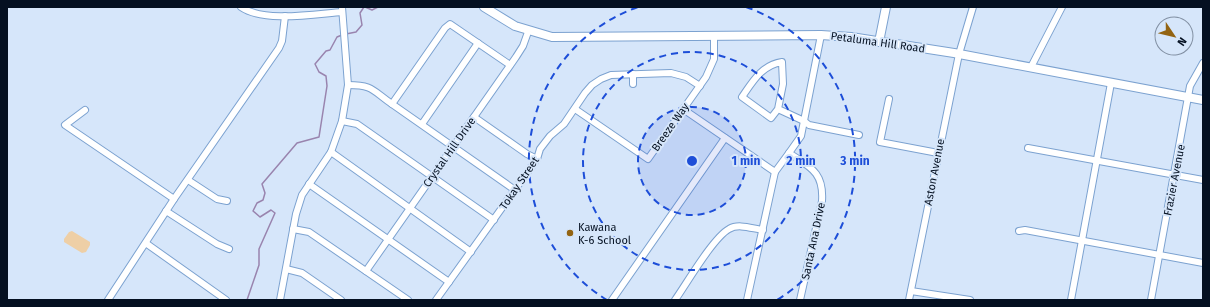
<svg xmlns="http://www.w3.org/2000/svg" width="1210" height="307" font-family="'Fira Sans',sans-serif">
<rect width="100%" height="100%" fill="#d6e6fa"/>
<polygon fill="#eecfa6" points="72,231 90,242 90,245 86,252 82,253 64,242 64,239 69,232"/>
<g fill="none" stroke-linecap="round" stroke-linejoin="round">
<g stroke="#9984ae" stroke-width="1.5">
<polyline points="365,7 372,10 378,7"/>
<polyline points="346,34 356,32 362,25 360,13 364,7"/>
<polyline points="247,300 259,265 259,249 275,213 271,210 260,217 253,211 257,203 263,200 265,193 262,184 297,143 319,137 327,86 326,76 319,72 315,64 326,51 330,50 337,37 342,35"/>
</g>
<g stroke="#7ca2d0" stroke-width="8">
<g id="minor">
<path d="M 241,7 C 264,23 315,14 342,12"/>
<polyline points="1031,67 1062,7"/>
<polyline points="633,74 633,84"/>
<path d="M 348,85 C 373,85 372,90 392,104 L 515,190"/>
<polyline points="889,99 880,142 938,153"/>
<polyline points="392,104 445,28 450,24 510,65"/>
<polyline points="575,109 648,159 706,77 714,59 714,36"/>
<polyline points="683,109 775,172"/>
<path d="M 778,109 L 771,118 L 742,97 C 753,81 762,65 782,62 L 783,84 L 778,109 L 804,121 L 809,125 L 859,135"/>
<polyline points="85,110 65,125 174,199"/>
<polyline points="474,117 527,154 537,159"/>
<polyline points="342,121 357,124 494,220"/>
<polyline points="422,124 478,43"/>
<polyline points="1028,148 1203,180"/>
<polyline points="331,152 471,252"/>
<polyline points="188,180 217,199 227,201"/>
<polyline points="309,184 449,282"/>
<polyline points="166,211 217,244 229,249"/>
<polyline points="293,229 309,232 408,300"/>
<polyline points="1019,231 1025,230 1203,263"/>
<polyline points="147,244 226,300"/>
<polyline points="286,269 302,273 341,300"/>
<polyline points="366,271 516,57 523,46 528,32"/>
<polyline points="911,291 970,300"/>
<polyline points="108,300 174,199 279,48 282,41 285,16"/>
<polyline points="280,300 296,214 302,195 331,152 342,121 348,85 342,7"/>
<polyline points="436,300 537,159 540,149 550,136 564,124 585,93 592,85 601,79 611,75 671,73 686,77 700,86"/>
<polyline points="612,300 725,138"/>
<path d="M 675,300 C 687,283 713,238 729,229 C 739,223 753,229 763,230"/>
<polyline points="747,300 775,172 789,153"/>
<path d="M 800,300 L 822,201 C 824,172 810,167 789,153 L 801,136 L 821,35"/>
<polyline points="909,300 959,54 973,7"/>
<polyline points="1071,300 1111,83"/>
<polyline points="1151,300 1190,86 1203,63"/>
</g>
</g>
<g stroke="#7ca2d0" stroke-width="10">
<g id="major">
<polyline points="484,7 515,26 552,37 821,35 851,37 954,53 1203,100"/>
<polyline points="879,42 886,7"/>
</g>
</g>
<use href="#minor" stroke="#fff" stroke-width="6"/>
<use href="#major" stroke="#fff" stroke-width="8"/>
</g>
<circle cx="692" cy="161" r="54" fill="#1d4ed8" fill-opacity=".12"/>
<g fill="none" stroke="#1d4ed8" stroke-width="2" stroke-dasharray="7 5">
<circle cx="692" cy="161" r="54"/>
<circle cx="692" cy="161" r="109"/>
<path d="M607 300A163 163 0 0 1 638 7M746 7A163 163 0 0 1 777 300"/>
</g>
<circle fill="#936412" stroke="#d6e6fa" stroke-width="1.5" cx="570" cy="233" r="4"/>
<g text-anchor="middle" stroke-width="4" stroke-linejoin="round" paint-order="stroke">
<g font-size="11" fill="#041021" stroke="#d6e6fa">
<text transform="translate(878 42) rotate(8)" y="4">Petaluma Hill Road</text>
<text transform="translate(670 127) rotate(-55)" y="4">Breeze Way</text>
<text transform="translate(449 152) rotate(-55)" y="4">Crystal Hill Drive</text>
<text transform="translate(934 172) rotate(-79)" y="4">Aston Avenue</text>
<text transform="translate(1174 180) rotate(-79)" y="4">Frazier Avenue</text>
<text transform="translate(519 183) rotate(-56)" y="4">Tokay Street</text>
<text transform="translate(813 241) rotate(-78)" y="4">Santa Ana Drive</text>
</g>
<g font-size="11" fill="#041021" stroke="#d6e6fa" text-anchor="start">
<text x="578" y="231">Kawana<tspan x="578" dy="13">K-6 School</tspan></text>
</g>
</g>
<circle cx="692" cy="161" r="6" fill="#1d4ed8" stroke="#d6e6fa" stroke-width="2"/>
<g font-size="12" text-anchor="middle" font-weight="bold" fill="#1d4ed8" stroke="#d6e6fa" stroke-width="4" stroke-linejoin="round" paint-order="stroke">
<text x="746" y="165">1 min</text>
<text x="801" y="165">2 min</text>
<text x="855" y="165">3 min</text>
</g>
<rect width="1210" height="307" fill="none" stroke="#041021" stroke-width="16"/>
<g transform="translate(1174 36) rotate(125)"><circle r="19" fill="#d6e6fa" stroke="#8290a3"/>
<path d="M0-3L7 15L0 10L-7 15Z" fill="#936412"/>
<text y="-6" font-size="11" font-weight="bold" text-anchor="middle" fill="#041021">N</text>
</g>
</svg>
